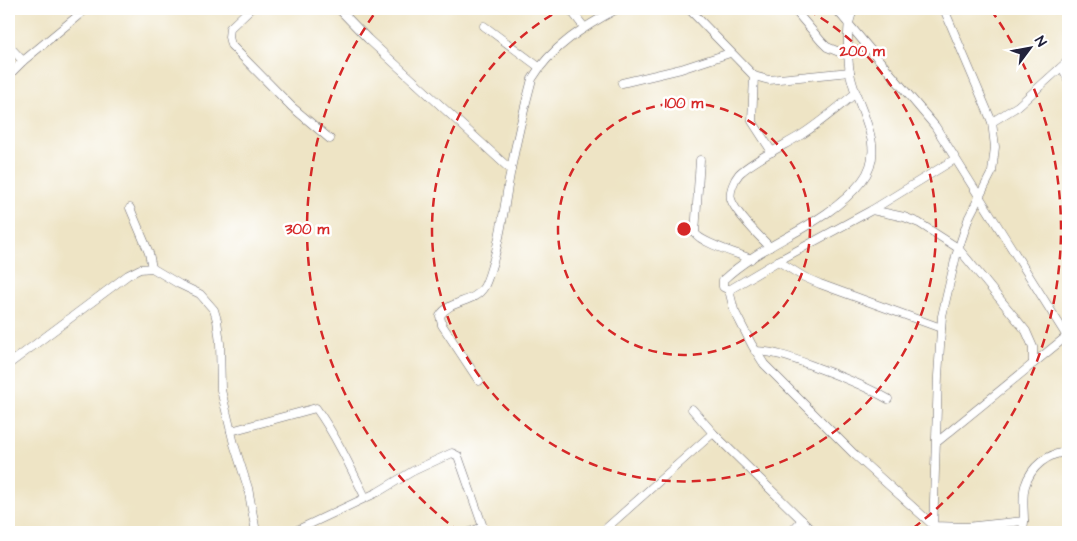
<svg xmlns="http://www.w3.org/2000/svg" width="1077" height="541" font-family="'Architects Daughter',sans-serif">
<rect width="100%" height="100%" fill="#fff"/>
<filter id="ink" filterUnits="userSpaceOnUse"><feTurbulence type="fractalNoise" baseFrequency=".02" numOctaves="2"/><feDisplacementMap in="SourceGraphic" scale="10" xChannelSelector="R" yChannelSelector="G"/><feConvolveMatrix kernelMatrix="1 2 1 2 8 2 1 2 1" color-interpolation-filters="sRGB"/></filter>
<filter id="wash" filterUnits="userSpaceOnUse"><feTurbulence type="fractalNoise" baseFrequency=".0096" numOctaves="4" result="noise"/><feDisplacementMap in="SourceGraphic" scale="20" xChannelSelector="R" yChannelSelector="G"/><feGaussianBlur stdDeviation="1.12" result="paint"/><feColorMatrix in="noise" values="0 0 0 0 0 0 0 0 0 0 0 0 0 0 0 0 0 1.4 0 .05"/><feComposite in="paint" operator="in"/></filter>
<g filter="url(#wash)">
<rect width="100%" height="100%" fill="#eee4c5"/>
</g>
<g filter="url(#ink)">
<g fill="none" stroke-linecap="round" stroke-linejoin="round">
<g stroke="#69666b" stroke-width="9">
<g id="street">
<polyline points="250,9 230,28 229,37 231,45 292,107 330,139"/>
<polyline points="339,9 368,39 511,170"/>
<polyline points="570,9 584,27"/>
<polyline points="689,9 754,76 769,80 850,72"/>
<polyline points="794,9 821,41 827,47 849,56"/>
<polyline points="836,9 935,126 1068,338"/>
<path d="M 854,9 C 852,13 850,18 849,23 C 847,34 848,62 850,73 C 856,108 889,147 862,181 C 825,227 764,241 723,280 L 723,287 L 729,290 L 734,310 L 752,345 L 764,364 L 854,454 L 934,526 L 966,527 L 1024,521 C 1024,510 1022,496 1025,486 C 1031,466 1048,453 1068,452"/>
<polyline points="484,26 539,67"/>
<polyline points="9,46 23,61"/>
<polyline points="1062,67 1068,79"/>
<polyline points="9,75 23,61 86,9"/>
<polyline points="754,76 752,121 772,152"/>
<polyline points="622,83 681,69 730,53"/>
<polyline points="992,122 1018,106 1068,61"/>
<path d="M 700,160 L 695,233 C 701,243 739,254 751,259"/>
<polyline points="130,208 149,253 152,268"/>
<polyline points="872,210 904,217 919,223 958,248 1026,331 1033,347 1033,363"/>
<path d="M 770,247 C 760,237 735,213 731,199 C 729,192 734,180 739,174 C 752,161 785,145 801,135 C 820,123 838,107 856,93"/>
<polyline points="778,261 804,277 820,284 941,328"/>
<polyline points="729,290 778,261 872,210 955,159"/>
<path d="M 755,351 C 780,352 799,361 821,369 C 845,378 867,387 888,399"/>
<polyline points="9,364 128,275 140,269 152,268 179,284 200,294 214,310 217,320 220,343 221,390 234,444 248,488 256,532"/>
<path d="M 479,381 L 442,325 L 440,316 C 450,299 474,304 484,287 C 488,280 490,271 493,262 C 502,232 505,200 511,169 C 517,138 524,109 532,79 C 551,47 585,26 617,9"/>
<polyline points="692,409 713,433 814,532"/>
<path d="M 231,431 L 316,408 C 336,436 350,466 365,497"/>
<polyline points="937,442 1067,336"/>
<polyline points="293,532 378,492 413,471 452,453 458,456 483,527"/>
<polyline points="470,532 483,527 485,532"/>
<polyline points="602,532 713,433"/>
<polyline points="791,532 802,520"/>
<polyline points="933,532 938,376 942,316 956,256 969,217 992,172 995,147 992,122 944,9"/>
<polyline points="1023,532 1024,521"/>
</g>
</g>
<use href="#street" stroke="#fff" stroke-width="8"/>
</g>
</g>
<g fill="none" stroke="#d62828" stroke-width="2.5" stroke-dasharray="9 6">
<circle cx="684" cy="229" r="126"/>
<path d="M808 10A252 252 0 1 1 560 10"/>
<path d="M460 532A377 377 0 0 1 377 10M991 10A377 377 0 0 1 908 532"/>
</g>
<circle cx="684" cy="229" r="8" fill="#d62828" stroke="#fff" stroke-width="2.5"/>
<g font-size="15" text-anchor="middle" font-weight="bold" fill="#d62828" stroke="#fff" stroke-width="5" stroke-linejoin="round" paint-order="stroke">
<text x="862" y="56">200 m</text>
<text x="684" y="108">100 m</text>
<text x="307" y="234">300 m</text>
</g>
<rect width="1077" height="541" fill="none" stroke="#fff" stroke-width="30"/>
<g transform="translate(1030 48) rotate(58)" stroke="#ffffff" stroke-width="4" paint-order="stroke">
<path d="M0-4L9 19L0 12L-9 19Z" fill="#22223b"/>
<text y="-8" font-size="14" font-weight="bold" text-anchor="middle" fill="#22223b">N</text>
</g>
</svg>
